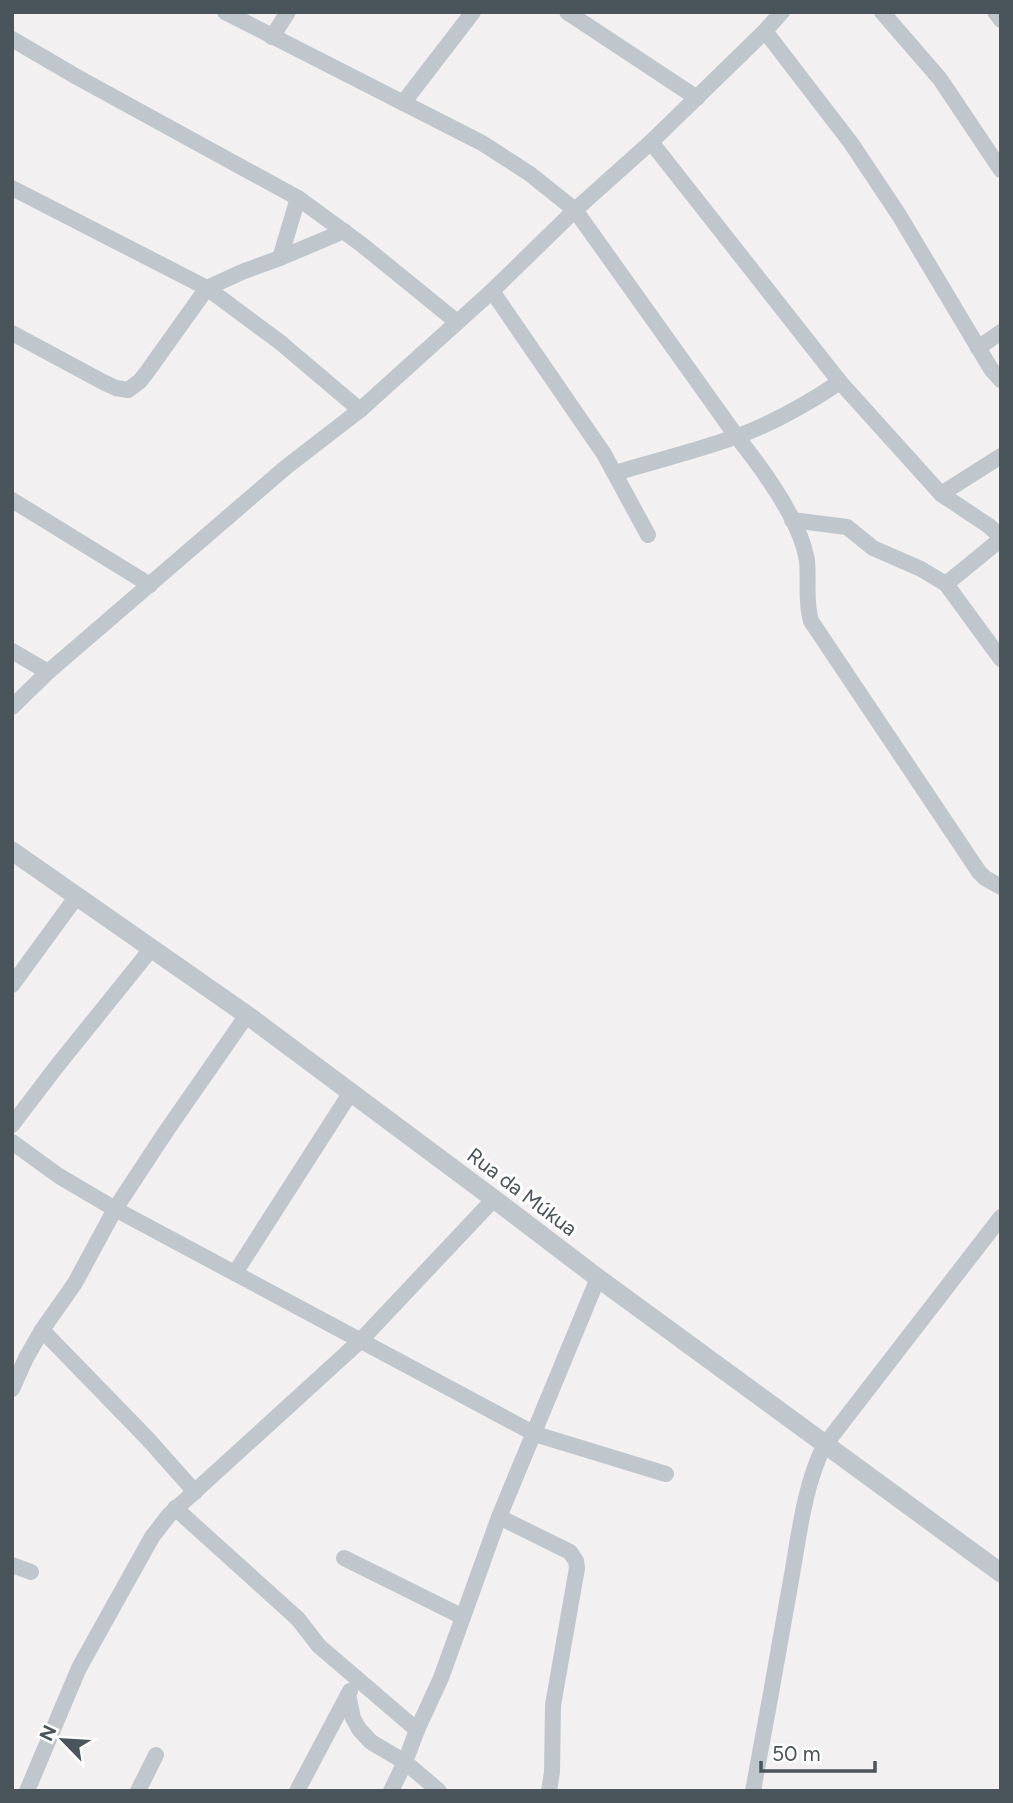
<svg xmlns="http://www.w3.org/2000/svg" width="1013" height="1803" font-family="Figtree,sans-serif">
<rect width="100%" height="100%" fill="#f2f0f0"/>
<g fill="none" stroke-linecap="round" stroke-linejoin="round">
<g stroke="#bfc7cd" stroke-width="16">
<path d="M 225,12 L 482,143 L 530,174 L 575,210 L 737,437 C 761,467 801,521 807,561 C 809,581 805,601 811,621 L 979,872 L 985,878 L 1001,887"/>
<polyline points="567,12 697,98"/>
<polyline points="882,12 940,79 1001,170"/>
<polyline points="995,12 1001,20"/>
<polyline points="765,31 851,143 899,215 991,369 1001,380"/>
<polyline points="272,37 288,12"/>
<polyline points="12,39 77,77 298,198 361,244 457,322"/>
<polyline points="403,103 473,12"/>
<polyline points="651,142 840,382 941,494 989,526 1001,537"/>
<polyline points="12,188 207,288 281,343 360,410"/>
<polyline points="280,258 298,198"/>
<polyline points="492,291 604,454 648,535"/>
<polyline points="12,333 103,382 116,388 128,390 140,381 147,372 207,288 242,272 280,258 344,231"/>
<polyline points="978,348 1001,332"/>
<path d="M 615,473 C 655,461 696,451 735,437 C 772,424 807,404 840,382"/>
<polyline points="941,494 1001,456"/>
<polyline points="12,500 150,585"/>
<polyline points="792,520 847,527 873,548 921,569 946,584 1001,659"/>
<polyline points="946,584 1001,539"/>
<polyline points="12,651 48,672"/>
<polyline points="12,707 48,672 285,468 360,410 492,291 575,210 651,142 765,31 782,12"/>
<polyline points="12,985 77,896"/>
<polyline points="12,1125 57,1066 152,948"/>
<polyline points="12,1142 59,1176 115,1209 535,1434 666,1474"/>
<polyline points="235,1273 351,1092"/>
<polyline points="42,1330 147,1438 195,1492"/>
<polyline points="12,1389 26,1358 42,1330 75,1283 115,1209 167,1130 247,1015"/>
<polyline points="175,1508 298,1619 319,1646 417,1730"/>
<polyline points="499,1517 570,1552 576,1561 577,1568 553,1705 552,1772 549,1791"/>
<polyline points="344,1558 463,1617"/>
<polyline points="12,1565 31,1572"/>
<polyline points="348,1695 353,1718 359,1729 371,1742 405,1762 439,1791"/>
<polyline points="27,1791 79,1668 152,1537 169,1515 360,1341 494,1199"/>
<polyline points="138,1791 156,1755"/>
<polyline points="297,1791 350,1691"/>
<polyline points="391,1791 405,1762 417,1730 441,1678 499,1517 598,1278"/>
<path d="M 753,1791 C 766,1721 779,1650 791,1580 C 799,1536 804,1486 824,1446 L 1001,1217"/>
</g>
<polyline stroke="#bfc7cd" stroke-width="19" points="12,851 247,1015 494,1199 598,1278 1001,1573"/>
</g>
<g text-anchor="middle" stroke-width="6" stroke-linejoin="round" paint-order="stroke">
<g font-size="21" fill="#49545b" stroke="#fff">
<text transform="translate(522 1192) rotate(37)" y="7">Rua da Múkua</text>
</g>
</g>
<rect width="1013" height="1803" fill="none" stroke="#49545b" stroke-width="28"/>
<g transform="translate(63 1740) rotate(295)" stroke="#ffffff" stroke-width="5" paint-order="stroke">
<path d="M0-5L12 26L0 18L-12 26Z" fill="#49545b"/>
<text y="-10" font-size="19" font-weight="bold" text-anchor="middle" fill="#49545b">N</text>
</g>
<path d="M761 1761v10h114v-10" fill="none" stroke="#49545b" stroke-width="3.5"/>
<text x="772" y="1761" font-size="21" fill="#49545b" stroke="#ffffff" stroke-width="5" paint-order="stroke">50 m</text>
</svg>
